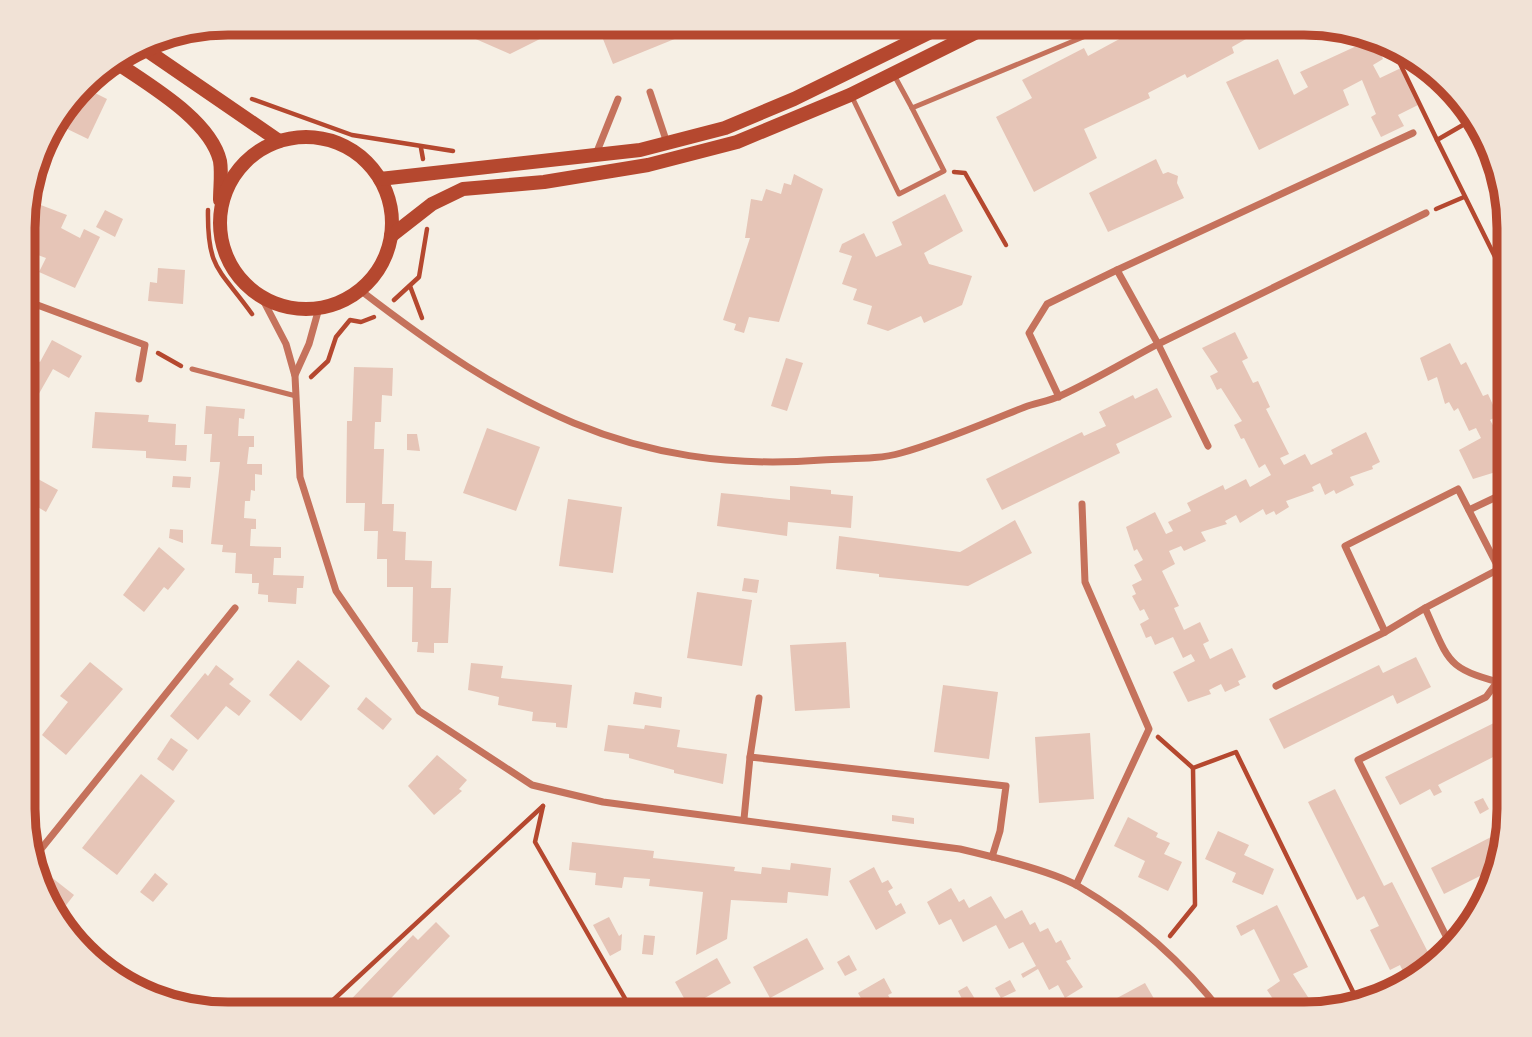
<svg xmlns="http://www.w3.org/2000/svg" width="1532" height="1037" font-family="'PT Sans',sans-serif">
<rect width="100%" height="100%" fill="#f6efe4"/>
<g fill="#e6c5b7">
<polygon points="439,23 572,23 510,54"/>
<polygon points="613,23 714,23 613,64 599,29"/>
<polygon points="1149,23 1167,23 1172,34 1194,23 1238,23 1246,39 1232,47 1234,53 1187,78 1185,74 1148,93 1150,98 1084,129 1097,158 1034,192 996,117 1032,98 1022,80 1084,48 1088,56"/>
<polygon points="1374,38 1383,59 1373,65 1380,78 1401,68 1418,105 1398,115 1404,126 1381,137 1371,117 1376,114 1362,80 1343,90 1349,105 1259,150 1226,82 1278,59 1294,95 1308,87 1300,72"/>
<polygon points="83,87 107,99 88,139 59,125"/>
<polygon points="1156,159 1163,174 1168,172 1178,176 1177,183 1184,198 1108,232 1089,193"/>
<polygon points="794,174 823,189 779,322 749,317 744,333 734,330 736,324 723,320 750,238 745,238 751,199 762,201 766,189 781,194 784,183 791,185"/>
<polygon points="945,194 963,231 924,253 929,264 972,276 962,305 924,323 921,316 888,331 867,324 872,306 853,300 857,289 842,284 852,256 839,252 842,244 864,233 876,257 902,245 892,222"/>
<polygon points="25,199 67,215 61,228 80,238 84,229 100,237 75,288 39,272 46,258 24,250"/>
<polygon points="105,210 123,219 115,237 96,227"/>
<polygon points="158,268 185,270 183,304 148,301 150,282 157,283"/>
<polygon points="1235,332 1248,358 1242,361 1253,383 1258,381 1270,407 1266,409 1289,454 1280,458 1284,465 1305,454 1311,465 1333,454 1331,450 1366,432 1380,462 1372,466 1373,469 1350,477 1354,485 1336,494 1334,490 1325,495 1320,483 1312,487 1314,491 1286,501 1289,507 1276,515 1274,511 1266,515 1263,509 1240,523 1236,515 1225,521 1227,524 1201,532 1206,541 1184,551 1181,546 1169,551 1175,564 1162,571 1179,606 1174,608 1184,630 1200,622 1209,641 1203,644 1210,659 1232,648 1246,677 1238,681 1240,685 1225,692 1221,684 1209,690 1211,694 1188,702 1173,672 1195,661 1191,654 1183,658 1173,637 1155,645 1151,636 1146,638 1140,624 1149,619 1144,609 1140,611 1132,596 1136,594 1132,585 1142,580 1134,565 1143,560 1137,549 1134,551 1126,527 1155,512 1166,534 1173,531 1168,522 1191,511 1187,503 1223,485 1225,490 1246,479 1250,487 1271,475 1265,464 1259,468 1244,438 1241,439 1234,425 1242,421 1221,388 1217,390 1210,376 1218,372 1202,348"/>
<polygon points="52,340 82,356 69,378 53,369 28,413 35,417 24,435 24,353 40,362"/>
<polygon points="1450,343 1461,365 1466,362 1483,396 1488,394 1498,416 1490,420 1494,427 1509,419 1509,458 1495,462 1499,471 1473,479 1459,450 1481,438 1476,428 1469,431 1458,408 1454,411 1449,402 1445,404 1437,377 1428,381 1420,358"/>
<polygon points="786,358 803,363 787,411 771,406"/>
<polygon points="354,367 393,368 392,396 382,395 381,422 375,422 374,449 384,449 382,504 394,504 393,531 406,532 405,560 432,561 431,588 451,588 448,643 434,643 434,653 417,652 418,642 412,642 413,587 387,587 387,559 377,559 378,531 364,531 365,503 346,503 347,421 352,421"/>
<polygon points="1157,388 1172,417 1116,444 1120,453 1002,510 986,479 1082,432 1084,436 1106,426 1099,412 1133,395 1135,399"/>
<polygon points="206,406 245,409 244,419 239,418 238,436 254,436 254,447 249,447 247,464 262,464 262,475 255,474 255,491 251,490 250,501 245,501 244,518 256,519 256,529 251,529 250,546 281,547 281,558 274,558 273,575 304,576 303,588 297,588 296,604 268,602 268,595 258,594 259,583 252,583 252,574 235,573 236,553 222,552 223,545 211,544 220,462 210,462 212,434 204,434"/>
<polygon points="95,412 149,415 148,422 176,424 175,445 187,445 186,461 146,458 146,451 92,448"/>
<polygon points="487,428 540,447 516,511 463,493"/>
<polygon points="407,434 417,434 420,451 407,450"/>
<polygon points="29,474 58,490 46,512 36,506 24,526 24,482"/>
<polygon points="173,476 191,477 190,488 172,487"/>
<polygon points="790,486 831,490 831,494 853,496 851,528 788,522 787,536 717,526 721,493 790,500"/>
<polygon points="568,499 622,507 613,573 559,566"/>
<polygon points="1015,520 1032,553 968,586 879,577 879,574 836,569 839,536 960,552"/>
<polygon points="170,529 183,530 183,543 169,538"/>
<polygon points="159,547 185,569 168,590 164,587 144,612 123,595"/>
<polygon points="744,578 759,580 757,593 742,591"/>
<polygon points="697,592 752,600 742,666 687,658"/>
<polygon points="846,642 850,708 795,711 790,645"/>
<polygon points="1416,657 1431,687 1397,704 1393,695 1284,749 1269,719 1379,665 1383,673"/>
<polygon points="298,660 330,686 301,721 269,695"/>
<polygon points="90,662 123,689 66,755 42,735 68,702 60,696"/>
<polygon points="471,663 503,666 501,678 572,685 567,728 556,727 556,723 532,721 533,712 498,705 499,697 468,690"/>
<polygon points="216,665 234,679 229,684 251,701 239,716 226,706 198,740 170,716 205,673 208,676"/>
<polygon points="943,685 998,692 989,759 934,752"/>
<polygon points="635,692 662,697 661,708 633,704"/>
<polygon points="366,697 392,719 383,730 357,709"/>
<polygon points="1508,716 1509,749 1438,785 1442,792 1434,796 1430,789 1400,805 1385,777"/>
<polygon points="608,725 644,729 645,725 680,730 677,747 727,754 723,784 674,773 674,770 629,758 629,754 604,751"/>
<polygon points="1090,733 1094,799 1039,803 1035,737"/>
<polygon points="171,738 188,750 173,771 157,759"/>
<polygon points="437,755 467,780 459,789 462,791 434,815 408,786"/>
<polygon points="1507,771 1509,785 1504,787 1499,776"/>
<polygon points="141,774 175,801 117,875 82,848"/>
<polygon points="1335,789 1384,886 1392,882 1433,962 1408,982 1400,965 1390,970 1370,930 1379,926 1364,896 1357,900 1308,802"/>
<polygon points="1483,798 1489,809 1480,814 1474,802"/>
<polygon points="892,815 914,818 914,824 892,821"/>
<polygon points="1128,817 1158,833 1156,837 1170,843 1164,854 1182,862 1168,891 1138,877 1145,861 1114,846"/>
<polygon points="1218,831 1249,845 1244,855 1274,869 1263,895 1232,882 1236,873 1205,859"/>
<polygon points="1491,837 1502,858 1500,866 1444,894 1431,868"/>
<polygon points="572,842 654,851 653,858 735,867 734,871 761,874 762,867 790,870 791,863 831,868 828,896 788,892 787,903 731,900 727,939 696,955 703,892 649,886 650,879 624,877 622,888 595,885 596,873 569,870"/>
<polygon points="874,867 882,883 888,880 893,888 888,891 896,906 901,903 906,913 876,930 849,881"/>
<polygon points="46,873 74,895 56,918 51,912 40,880"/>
<polygon points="155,873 168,884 153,902 140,892"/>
<polygon points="951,888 959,902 964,899 969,908 991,896 1005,919 1022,910 1030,925 1035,922 1040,932 1048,928 1056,943 1061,940 1071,959 1066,961 1083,987 1065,998 1058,985 1049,990 1038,969 1023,978 1021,974 1036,966 1023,942 1009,949 996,925 963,942 951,919 939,925 927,902"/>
<polygon points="1277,905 1308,967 1293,974 1317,1011 1283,1014 1267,990 1280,981 1254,929 1241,936 1236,926"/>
<polygon points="609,917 619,936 622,934 621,950 610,956 593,925"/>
<polygon points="436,922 450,936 376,1014 337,1014 413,935 418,940"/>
<polygon points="644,935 655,936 653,955 642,954"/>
<polygon points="807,938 824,969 770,998 753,967"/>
<polygon points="849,955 857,970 845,976 837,962"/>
<polygon points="717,958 731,983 689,1007 675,982"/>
<polygon points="884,978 892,993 888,995 899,1014 864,1014 862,1010 866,1007 858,993"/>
<polygon points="1010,980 1016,991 1001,998 995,988"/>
<polygon points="1145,983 1161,1011 1155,1014 1109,1014 1104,1005"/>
<polygon points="967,986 975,999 965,1005 958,991"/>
</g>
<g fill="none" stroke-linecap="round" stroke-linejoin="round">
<g stroke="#b5482f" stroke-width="4.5">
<polyline points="1391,45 1437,140"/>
<polyline points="252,99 352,135 453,151"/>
<polyline points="1475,118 1437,140 1509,285"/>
<polyline points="421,148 423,159"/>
<polyline points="954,172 965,173 1006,245"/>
<polyline points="1436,209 1464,197"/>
<path d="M 208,210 C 207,270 220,269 252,314"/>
<polyline points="410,286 422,318"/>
<polyline points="394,300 419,277 427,229"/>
<polyline points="158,353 181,366"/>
<polyline points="311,377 328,361 336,337 350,320 361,322 374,317"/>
<polyline points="1158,737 1193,768 1236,752 1358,1002"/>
<polyline points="543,806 535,842 634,1014"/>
<polyline points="1170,936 1195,905 1193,768"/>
<polyline points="318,1014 543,806"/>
</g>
<g stroke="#c5725c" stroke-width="5">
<polyline points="894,75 912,108 1117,23"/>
<polyline points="852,97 899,194 944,171 912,108"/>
<polyline points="192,369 296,396"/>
</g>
<g stroke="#c5725c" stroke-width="7">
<polyline points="650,92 667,143"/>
<polyline points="596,154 618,99"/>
<polyline points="1117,270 1413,133"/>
<path d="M 360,290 C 507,403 629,475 822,460 C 847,458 877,460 901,453 C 944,441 984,423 1025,407 C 1036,403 1049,401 1060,396 C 1093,381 1126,361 1158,344 L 1117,270 L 1047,304 L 1029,333 L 1059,397"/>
<path d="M 261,296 L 286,344 L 295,376 L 300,477 L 336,591 L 419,711 L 532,785 L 603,802 L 960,849 C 990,856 1052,871 1078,886 C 1134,919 1184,963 1223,1014"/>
<polyline points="24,300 145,345 139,379"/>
<polyline points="295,375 309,344 319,308"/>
<polyline points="1208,446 1158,344 1426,213"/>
<polyline points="1469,510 1509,491"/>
<polyline points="1385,632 1345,546 1458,489 1499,569 1425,608"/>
<path d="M 1276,686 L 1385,632 L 1425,608 C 1451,666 1446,668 1509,685"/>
<polyline points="750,757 759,698"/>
<polyline points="744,819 750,757 1006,786 1000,831 992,857"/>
<polyline points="33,859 235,608"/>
<polyline points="1076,885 1149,729 1085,582 1082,504"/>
<polyline points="1451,946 1358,760 1486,697 1497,682"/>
</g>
<g stroke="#b5482f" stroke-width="14">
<polyline points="139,45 279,141"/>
<path d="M 114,61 C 147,84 210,119 220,161 C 222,173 220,188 220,200"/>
<circle cx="306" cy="223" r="86"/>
<polyline points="380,179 640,150 725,128 794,99 949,23"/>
<polyline points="391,236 432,204 463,189 544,182 648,165 737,142 850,95 995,23"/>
</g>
</g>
<path d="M0 0H1532V1037H0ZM228 35H1304A193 193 0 0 1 1497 228V809A193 193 0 0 1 1304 1002H228A193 193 0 0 1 35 809V228A193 193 0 0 1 228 35Z" fill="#f1e2d6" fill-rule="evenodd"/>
<path fill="none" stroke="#b5482f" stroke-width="9" d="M228 35H1304A193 193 0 0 1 1497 228V809A193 193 0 0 1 1304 1002H228A193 193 0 0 1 35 809V228A193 193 0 0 1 228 35Z"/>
</svg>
